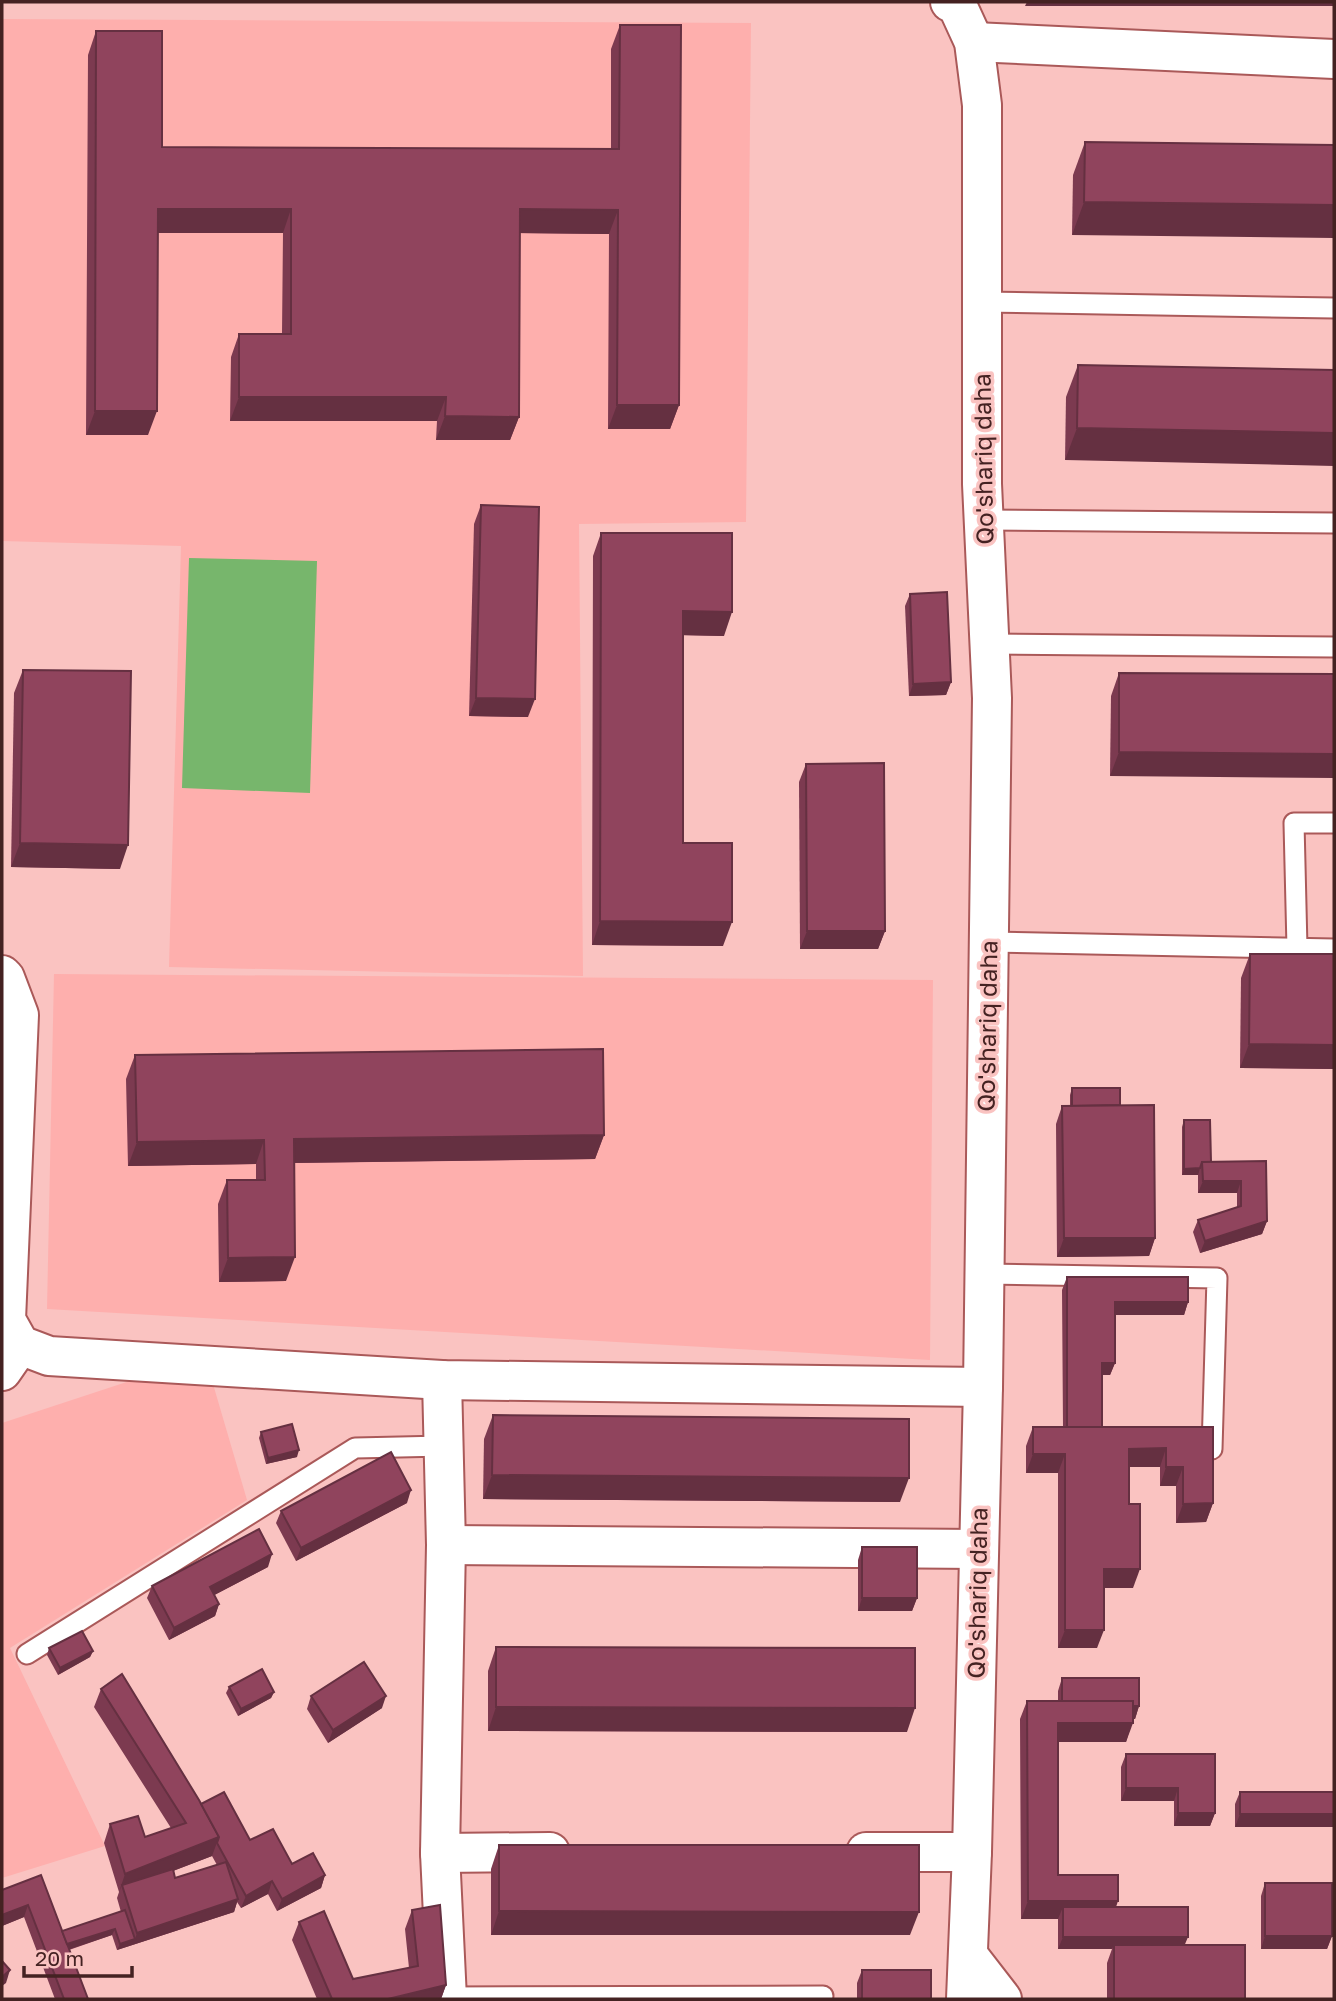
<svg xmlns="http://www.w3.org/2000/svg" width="1336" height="2001" font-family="'Golos Text',sans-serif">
<rect width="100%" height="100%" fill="#fac3c1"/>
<g fill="#feafad">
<polygon points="2,19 751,23 746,522 579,524 583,976 169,967 181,546 2,541"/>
<polygon points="54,974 933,980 930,1360 47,1309"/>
<polygon points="157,1372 213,1384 247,1500 10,1648 105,1846 2,1878 2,1423"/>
</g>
<polygon fill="#77b66c" points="189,558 317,561 310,793 182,788"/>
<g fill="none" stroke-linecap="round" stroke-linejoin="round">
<g stroke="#aa5959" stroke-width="23">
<g id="service">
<polyline points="982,302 1334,308"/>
<polyline points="984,520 1334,523"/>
<polyline points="989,644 1334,647"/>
<polyline points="989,942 1334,949"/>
<polyline points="1297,948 1294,823 1334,823"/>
<polyline points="985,1274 1217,1278 1212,1449"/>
<polyline points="27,1654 355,1448 444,1446"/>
<polyline points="447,1997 823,1996"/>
</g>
</g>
<g stroke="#aa5959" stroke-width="42">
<g id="minor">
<polyline points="950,2 957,5 974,42 982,105 982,484 992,698 983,1387 972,1852 966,1999"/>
<polyline points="974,42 1334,59"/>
<polyline points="2,975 5,978 19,1015 6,1320 20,1345 49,1356 442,1380 983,1387"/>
<polyline points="2,1371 20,1345"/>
<polyline points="442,1380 446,1545 440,1853 447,1999"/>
<polyline points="446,1545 979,1549"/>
<polyline points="866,1852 972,1852"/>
<polyline points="440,1853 550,1852"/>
<polyline points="968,1955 1002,1999"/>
</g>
</g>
<use href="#service" stroke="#fff" stroke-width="19"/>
<use href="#minor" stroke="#fff" stroke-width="38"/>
</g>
<g fill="#7c3a50" fill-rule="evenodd">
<polygon points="620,25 679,405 670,429 608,429 609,234 520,233 519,417 510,440 436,440 437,421 230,421 231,357 239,334 282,334 283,233 157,233 148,435 86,435 88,55 96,31 162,147 611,149 611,49"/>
<polygon points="1085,142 1334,145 1072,235 1073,175"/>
<polygon points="1078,365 1334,370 1065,460 1066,397"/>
<polygon points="481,505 528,717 469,716 474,524"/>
<polygon points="601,533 724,636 683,635 683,843 723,946 592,945 593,556"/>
<polygon points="910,594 951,682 946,695 909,696 905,606"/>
<polygon points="23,670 120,869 11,867 14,693"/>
<polygon points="1119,673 1334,674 1110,776 1111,696"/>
<polygon points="806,764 885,931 878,949 800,949 799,782"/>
<polygon points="1250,954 1334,954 1334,1069 1240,1068 1241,978"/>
<polygon points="135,1055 604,1135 595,1159 294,1163 286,1281 219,1282 218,1204 227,1180 256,1180 256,1164 128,1166 126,1079"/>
<polygon points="1072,1088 1120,1105 1155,1238 1149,1256 1057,1257 1056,1124 1062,1106 1070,1106 1070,1095"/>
<polygon points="1184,1120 1211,1162 1266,1161 1267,1221 1262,1234 1200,1253 1193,1232 1198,1220 1237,1207 1237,1193 1198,1193 1198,1175 1182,1175 1182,1127"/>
<polygon points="1067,1277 1188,1302 1184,1315 1115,1315 1115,1363 1110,1375 1102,1375 1102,1427 1213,1427 1213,1503 1206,1522 1176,1523 1176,1486 1160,1486 1160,1467 1129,1467 1129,1504 1133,1588 1104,1588 1097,1648 1058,1648 1058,1473 1026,1473 1026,1446 1033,1427 1063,1427 1062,1290"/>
<polygon points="493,1415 900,1502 483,1499 484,1439"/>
<polygon points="261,1432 297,1457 266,1464 259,1438"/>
<polygon points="407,1503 296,1561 276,1523 281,1511"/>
<polygon points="862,1547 917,1598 912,1611 858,1611 858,1560"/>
<polygon points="268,1567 214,1595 219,1604 215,1616 169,1640 147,1598 152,1586"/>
<polygon points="496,1647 907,1732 488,1731 488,1671"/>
<polygon points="49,1648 93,1651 90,1657 58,1675 47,1655"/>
<polygon points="1062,1678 1139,1706 1135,1719 1133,1719 1126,1742 1058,1742 1058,1875 1185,1945 1245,1999 1107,1999 1107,1963 1112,1949 1058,1949 1058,1919 1021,1919 1020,1719 1027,1701 1058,1701 1058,1691"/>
<polygon points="229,1687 274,1692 271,1698 238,1716 226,1693"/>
<path d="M 101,1689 L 201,1804 L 250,1840 L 292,1864 L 325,1875 L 321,1888 L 277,1911 L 268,1894 L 241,1908 L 237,1902 L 234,1912 L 117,1950 L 112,1935 L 69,1950 L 88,1999 L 55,1999 L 24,1917 L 2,1926 L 41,1875 L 62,1931 L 121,1912 L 117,1898 L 119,1892 L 104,1843 L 110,1824 L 145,1837 L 171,1828 L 94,1707 ZM 212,1856 L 217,1865 L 175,1878 L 173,1871 Z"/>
<polygon points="311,1696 382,1708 328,1743 307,1709"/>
<polygon points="1126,1754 1215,1813 1210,1826 1174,1826 1174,1801 1121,1801 1121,1767"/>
<polygon points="1240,1792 1334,1792 1334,1827 1235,1827 1235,1804"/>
<polygon points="499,1845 910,1935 491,1935 491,1869"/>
<polygon points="1265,1883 1332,1936 1327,1949 1261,1949 1261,1896"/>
<polygon points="412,1910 446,1985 441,1999 317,1999 292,1940 299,1922 353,1979 409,1968 405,1929"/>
<polygon points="862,1970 931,1999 857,1999 857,1983"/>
</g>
<g fill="#653041">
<polygon points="1027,2 1334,2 1334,6 1025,6"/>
<polygon points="1084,202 1334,205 1334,238 1072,235"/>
<polygon points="158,209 291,209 283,233 149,233"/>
<polygon points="520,209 618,210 609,234 511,233"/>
<polygon points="239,397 446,397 437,421 230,421"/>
<polygon points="617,405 679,405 670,429 608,429"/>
<polygon points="95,411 157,411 148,435 86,435"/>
<polygon points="445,416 519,417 510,440 436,440"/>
<polygon points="1077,428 1334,433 1334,466 1065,460"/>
<polygon points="683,611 732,612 724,636 674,635"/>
<polygon points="951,682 946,695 909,696 913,684"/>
<polygon points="476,698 535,699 528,717 469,716"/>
<polygon points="1119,752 1334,754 1334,778 1110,776"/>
<polygon points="20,843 128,845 120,869 11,867"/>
<polygon points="600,921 732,922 723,946 592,945"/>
<polygon points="807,931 885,931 878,949 800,949"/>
<polygon points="1249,1044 1334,1045 1334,1069 1240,1068"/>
<polygon points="604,1135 595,1159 285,1163 294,1139"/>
<polygon points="264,1140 256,1164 128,1166 137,1142"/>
<polygon points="1200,1168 1198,1175 1182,1175 1184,1169"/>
<polygon points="1203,1181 1241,1181 1237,1193 1198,1193"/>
<polygon points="1267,1221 1262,1234 1200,1253 1205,1241"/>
<polygon points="1064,1238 1155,1238 1149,1256 1057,1257"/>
<polygon points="295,1257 286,1281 219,1282 228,1258"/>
<polygon points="1115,1302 1188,1302 1184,1315 1110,1315"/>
<polygon points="1102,1363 1115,1363 1110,1375 1098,1375"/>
<polygon points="1166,1448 1160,1467 1122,1467 1129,1449"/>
<polygon points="299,1450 297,1457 266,1464 268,1458"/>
<polygon points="1033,1454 1065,1454 1058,1473 1026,1473"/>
<polygon points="1166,1467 1183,1467 1176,1486 1160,1486"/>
<polygon points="492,1475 909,1478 900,1502 483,1499"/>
<polygon points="411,1490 407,1503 296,1561 301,1548"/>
<polygon points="1213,1503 1206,1522 1176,1523 1183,1504"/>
<polygon points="272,1554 268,1567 205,1600 210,1587"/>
<polygon points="1104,1569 1140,1569 1133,1588 1097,1588"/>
<polygon points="862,1598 917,1598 912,1611 858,1611"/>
<polygon points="219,1604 215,1616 169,1640 174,1628"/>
<polygon points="1065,1630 1104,1630 1097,1648 1058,1648"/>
<polygon points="93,1651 90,1657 58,1675 60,1668"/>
<polygon points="274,1692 271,1698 238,1716 241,1709"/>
<polygon points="386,1696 382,1708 328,1743 333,1730"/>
<polygon points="1062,1706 1139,1706 1135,1719 1058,1719"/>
<polygon points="496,1707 915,1708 907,1732 488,1731"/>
<polygon points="1058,1723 1133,1723 1126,1742 1051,1742"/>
<polygon points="1126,1788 1178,1788 1174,1801 1121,1801"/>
<polygon points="1178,1813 1215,1813 1210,1826 1174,1826"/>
<polygon points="1240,1814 1334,1814 1334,1827 1235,1827"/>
<polygon points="219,1837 212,1856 123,1890 122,1885 119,1892 125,1874"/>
<polygon points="325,1875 321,1888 277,1911 282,1899"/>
<polygon points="272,1881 268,1894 241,1908 246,1896"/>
<polygon points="238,1899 234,1912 117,1950 120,1944 135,1939 137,1933"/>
<polygon points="1028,1901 1118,1901 1112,1919 1063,1907 1058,1919 1021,1919"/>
<polygon points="28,1905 24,1917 2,1926 2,1915"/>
<polygon points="499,1911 919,1912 910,1935 491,1935"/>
<polygon points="115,1929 112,1935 61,1952 63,1946"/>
<polygon points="1265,1936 1332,1936 1327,1949 1261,1949"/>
<polygon points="1063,1937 1188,1937 1183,1949 1114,1945 1112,1949 1058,1949"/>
<polygon points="10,1970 6,1983 2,1986 2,1977"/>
<polygon points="446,1985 441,1999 388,1999"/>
</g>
<g fill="#90445d" stroke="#653041" stroke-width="2">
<polygon points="620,25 681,25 679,405 617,405 618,210 520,209 519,417 445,416 446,397 239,397 239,334 291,334 291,209 158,209 157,411 95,411 96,31 162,31 162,147 619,149"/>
<polygon points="1085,142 1334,145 1334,205 1084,202"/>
<polygon points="1078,365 1334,370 1334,433 1077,428"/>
<polygon points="481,505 539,507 535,699 476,698"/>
<polygon points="601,533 732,533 732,612 683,611 683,843 732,843 732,922 600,921"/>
<polygon points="947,592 951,682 913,684 910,594"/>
<polygon points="23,670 131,671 128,845 20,843"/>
<polygon points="1119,673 1334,674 1334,754 1119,752"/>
<polygon points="884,763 885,931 807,931 806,764"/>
<polygon points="1250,954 1334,954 1334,1045 1249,1044"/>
<polygon points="603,1049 604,1135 294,1139 295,1257 228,1258 227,1180 265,1180 264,1140 137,1142 135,1055"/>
<polygon points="1072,1088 1120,1088 1120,1105 1072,1106"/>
<polygon points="1154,1105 1155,1238 1064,1238 1062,1106"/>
<polygon points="1184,1120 1210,1120 1211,1162 1202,1162 1200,1168 1184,1169"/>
<polygon points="1266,1161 1267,1221 1205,1241 1198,1220 1241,1206 1241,1181 1203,1181 1202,1162"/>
<polygon points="1067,1277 1188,1277 1188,1302 1115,1302 1115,1363 1102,1363 1102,1427 1067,1427"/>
<polygon points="493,1415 909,1419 909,1478 492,1475"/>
<polygon points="292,1424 299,1450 268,1458 261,1432"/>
<polygon points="1033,1427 1213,1427 1213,1503 1183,1504 1183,1467 1166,1467 1166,1448 1129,1449 1129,1504 1140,1504 1140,1569 1104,1569 1104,1630 1065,1630 1065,1454 1033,1454"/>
<polygon points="391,1452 411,1490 301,1548 281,1511"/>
<polygon points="259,1529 272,1554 210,1587 219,1604 174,1628 152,1586"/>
<rect x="862" y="1547" width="55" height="51"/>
<polygon points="82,1631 93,1651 60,1668 49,1648"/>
<polygon points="496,1647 915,1648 915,1708 496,1707"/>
<polygon points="364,1662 386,1696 333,1730 311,1696"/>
<polygon points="262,1669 274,1692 241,1709 229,1687"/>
<polygon points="122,1674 199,1800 219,1837 125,1874 110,1824 138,1816 145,1837 186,1823 101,1689"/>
<polygon points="1062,1678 1139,1678 1139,1706 1133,1706 1133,1701 1062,1701"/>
<polygon points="1027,1701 1133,1701 1133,1723 1058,1723 1058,1875 1118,1875 1118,1901 1028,1901"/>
<polygon points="1126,1754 1215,1754 1215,1813 1178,1813 1178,1788 1126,1788"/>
<polygon points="224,1792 250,1840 273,1829 292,1864 313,1853 325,1875 282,1899 272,1881 246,1896 217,1843 219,1837 201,1804"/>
<rect x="1240" y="1792" width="94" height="22"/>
<polygon points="499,1845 919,1845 919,1912 499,1911"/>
<polygon points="226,1862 238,1899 137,1933 122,1885 173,1869 175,1878"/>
<polygon points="41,1875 88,1999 64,1999 28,1905 2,1915 2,1890"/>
<rect x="1265" y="1883" width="67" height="53"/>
<polygon points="440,1905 446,1985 388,1999 332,1999 299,1922 324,1911 353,1979 418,1966 412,1910"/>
<rect x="1063" y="1907" width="125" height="30"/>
<polygon points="125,1910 135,1939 120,1944 115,1929 67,1944 62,1931"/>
<rect x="1114" y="1945" width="131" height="54"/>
<polygon points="2,1961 10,1970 2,1977"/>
<rect x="862" y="1970" width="69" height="29"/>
</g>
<g text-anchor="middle" stroke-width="7" stroke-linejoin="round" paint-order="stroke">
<g font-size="24" fill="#422" stroke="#fac3c1">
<text transform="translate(984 459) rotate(-91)" y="8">Qo'shariq daha</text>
<text transform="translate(988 1026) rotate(-89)" y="8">Qo'shariq daha</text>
<text transform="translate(978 1593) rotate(-89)" y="8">Qo'shariq daha</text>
</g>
</g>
<rect width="1336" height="2001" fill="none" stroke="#442222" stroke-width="7"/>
<path d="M24 1966v10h108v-10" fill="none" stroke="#442222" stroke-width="3.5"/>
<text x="35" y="1966" font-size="21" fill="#442222" stroke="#fac3c1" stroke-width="5" paint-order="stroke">20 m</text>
</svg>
